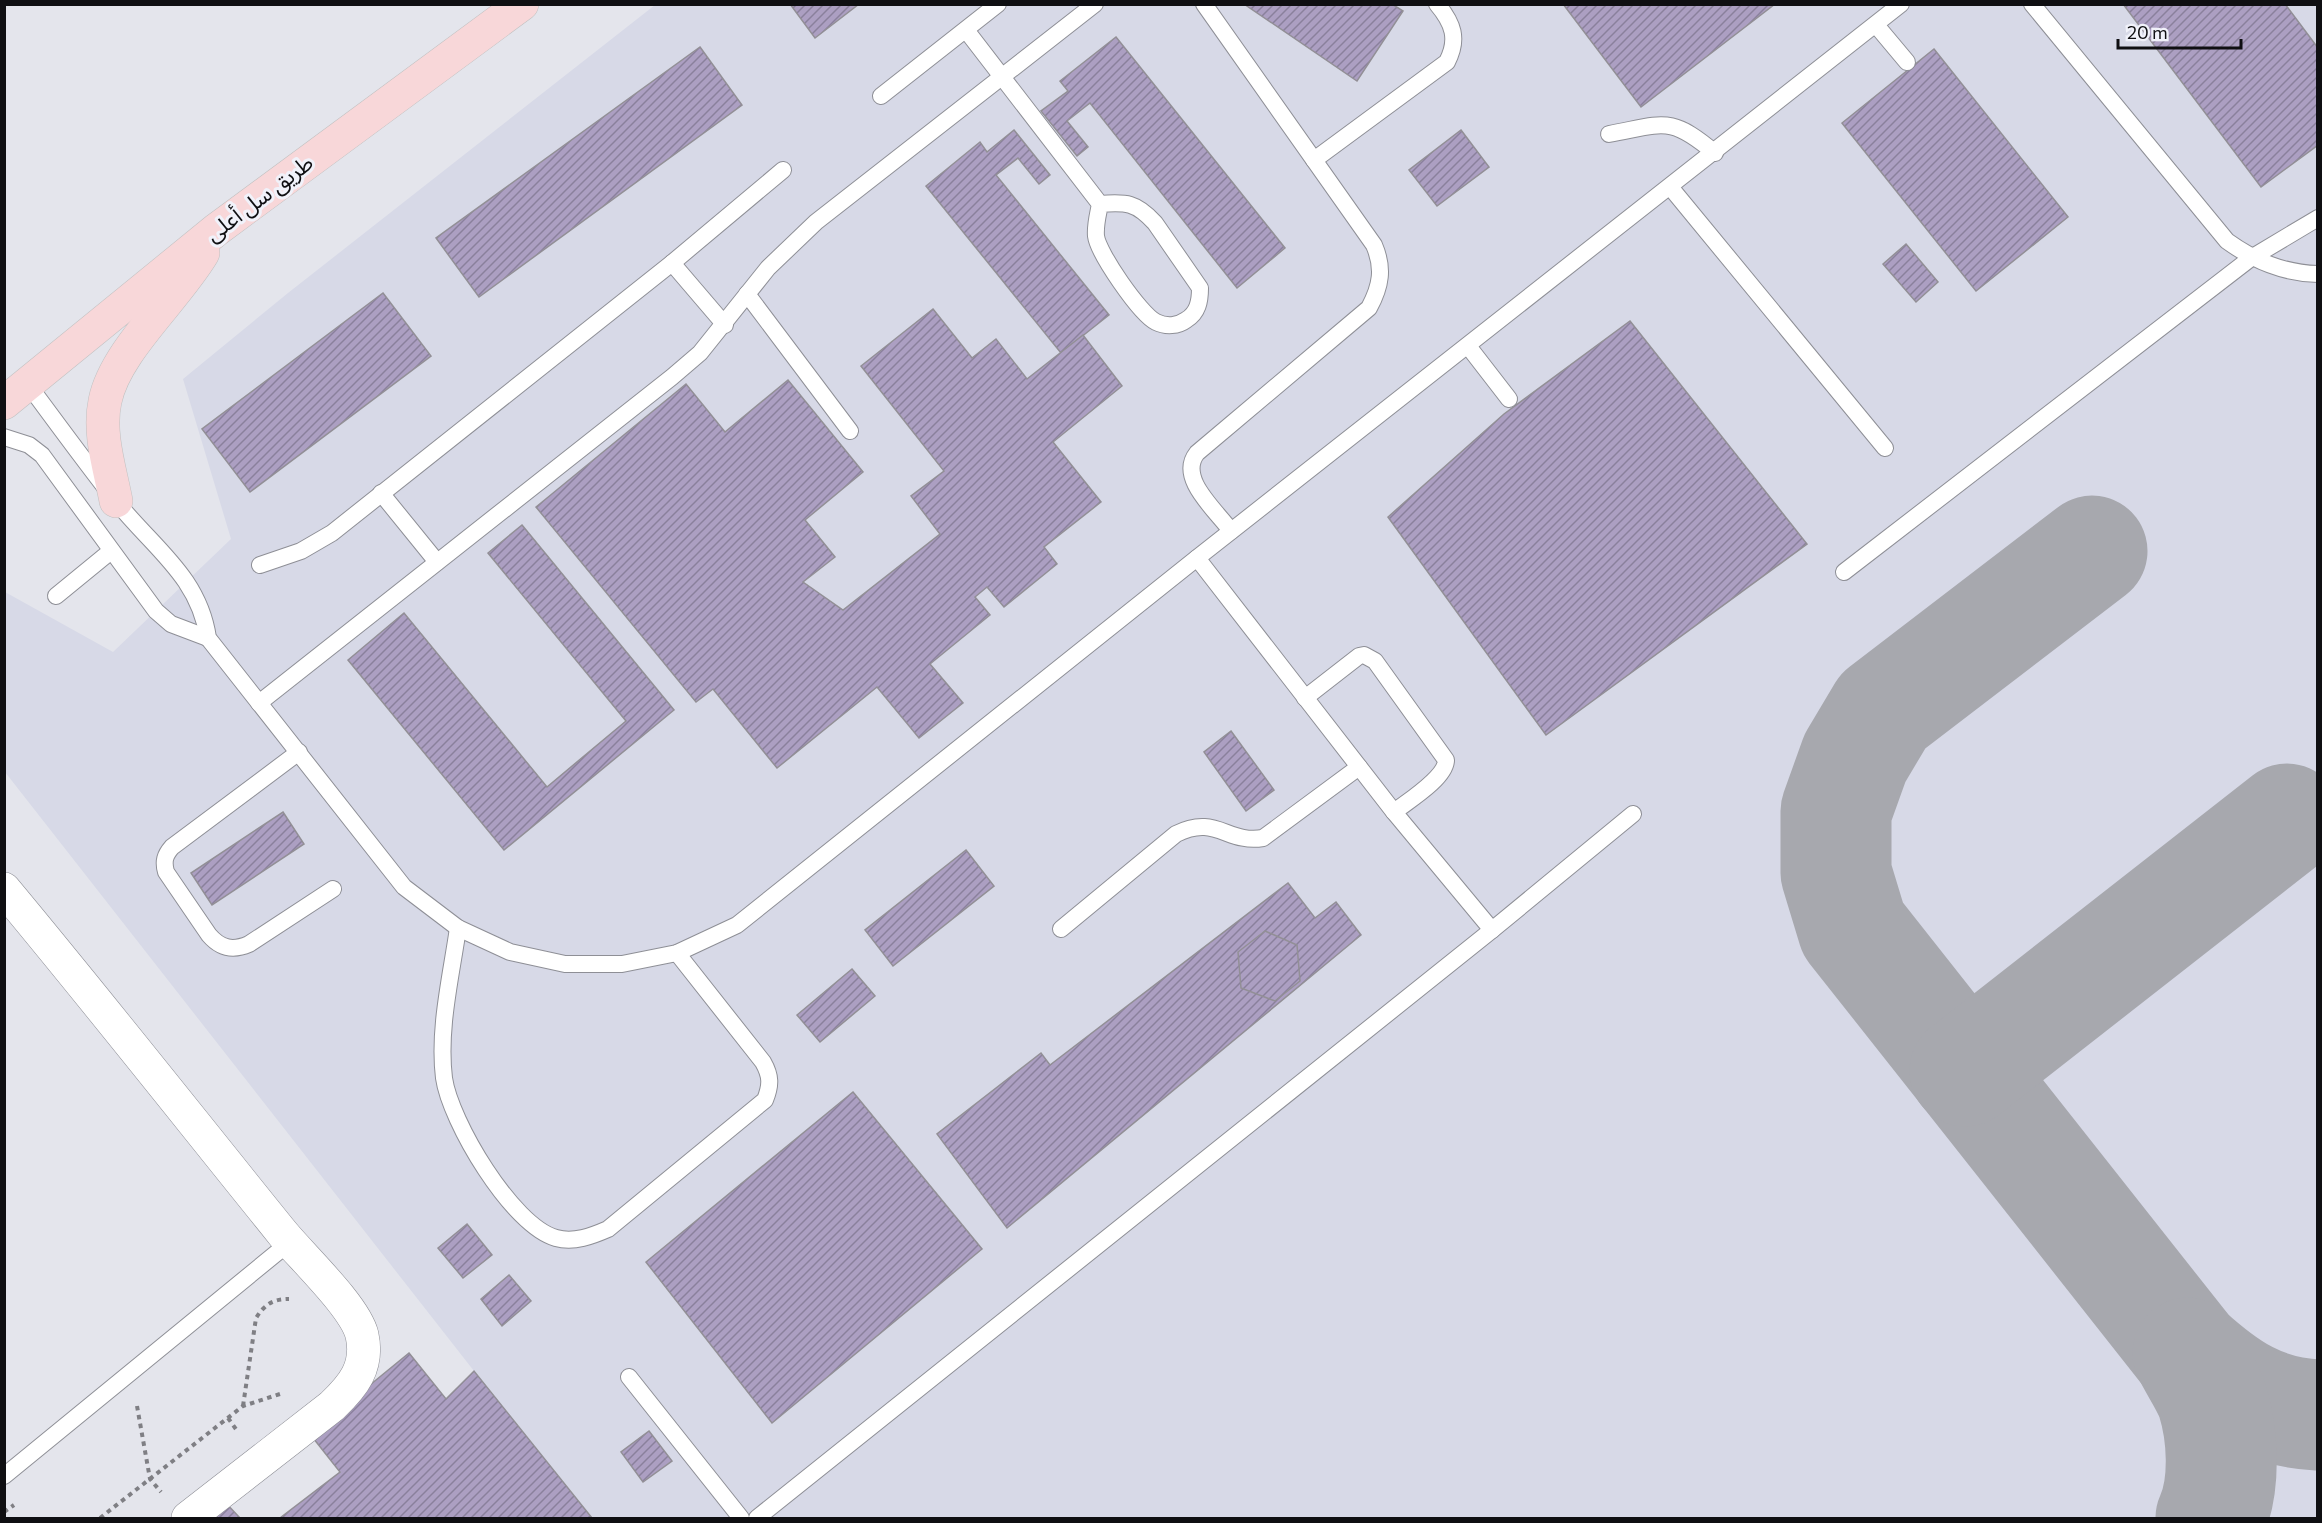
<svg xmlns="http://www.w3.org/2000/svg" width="2322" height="1523" font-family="Commissioner,'Noto Sans Arabic',sans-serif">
<defs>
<pattern id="building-hatch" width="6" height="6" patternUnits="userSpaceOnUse" patternTransform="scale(1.5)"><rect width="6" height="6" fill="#ac9fc2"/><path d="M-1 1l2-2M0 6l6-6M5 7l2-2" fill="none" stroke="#8a809c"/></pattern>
</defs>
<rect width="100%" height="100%" fill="#e4e5ec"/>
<polygon fill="#d7d9e7" points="655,5 2317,5 2317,1518 280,1518 340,1472 310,1434 409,1353 446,1399 474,1371 5,772 5,592 113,652 231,539 183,379 288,293"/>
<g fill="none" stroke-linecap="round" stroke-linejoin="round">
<g stroke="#a7a8ae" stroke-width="111">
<path d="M 2092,551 L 1883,711 L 1855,758 L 1836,811 L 1836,873 L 1853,929 L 2188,1353 C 2228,1389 2262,1412 2318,1415"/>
<polyline points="1965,1071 2287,819"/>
<path d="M 2188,1353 C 2195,1368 2206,1383 2212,1399 C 2223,1434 2226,1484 2211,1518"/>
</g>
</g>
<g fill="url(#building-hatch)" stroke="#928f96" stroke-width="1.5">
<polygon points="790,4 859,4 815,38"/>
<polygon points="1244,4 1392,4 1403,11 1357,81"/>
<polygon points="1563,4 1775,4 1641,107"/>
<polygon points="2123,4 2285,4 2318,48 2318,145 2261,187"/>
<polygon points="1116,37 1285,248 1237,288 1090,103 1067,121 1088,147 1077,156 1041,111 1068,91 1060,81"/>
<polygon points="700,47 742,105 479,297 436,238"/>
<polygon points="1934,49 2068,217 1976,291 1842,123"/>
<polygon points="1014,130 1050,175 1039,184 1018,158 996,175 1109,315 1061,353 926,186 980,142 987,152"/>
<polygon points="1461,130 1489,167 1437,206 1409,170"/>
<polygon points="1906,244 1938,282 1916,302 1883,264"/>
<polygon points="383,293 431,356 250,492 202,429"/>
<polygon points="933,309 972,358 996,339 1027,379 1083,335 1122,386 1053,442 1101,502 1044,547 1057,564 1004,607 987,587 975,597 990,615 930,664 963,703 919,738 877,687 777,768 713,689 696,702 536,507 686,384 725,432 788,380 863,472 805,520 835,557 803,582 843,610 940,534 911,496 944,471 861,366"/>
<polygon points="1630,321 1807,544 1546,735 1388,517 1504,414"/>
<polygon points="522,525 674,710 504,850 348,660 404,613 547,787 626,721 488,553"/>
<polygon points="1231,731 1274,790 1246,811 1204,752"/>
<polygon points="283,812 304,844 212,905 191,873"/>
<polygon points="966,850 994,886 893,966 865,930"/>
<polygon points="1288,883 1315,918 1336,902 1361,935 1007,1228 937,1134 1041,1053 1050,1065"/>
<polygon points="1265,931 1297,945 1300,981 1275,1001 1241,988 1238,952"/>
<polygon points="852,969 875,996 820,1042 797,1015"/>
<polygon points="853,1092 982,1249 772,1423 646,1262"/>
<polygon points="467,1224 492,1255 463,1278 438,1248"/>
<polygon points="509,1275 531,1301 502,1326 481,1299"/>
<polygon points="409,1353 446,1399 474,1371 592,1518 280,1518 340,1472 310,1434"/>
<polygon points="649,1431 672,1461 643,1482 621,1452"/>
<polygon points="223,1500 240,1518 200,1518"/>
</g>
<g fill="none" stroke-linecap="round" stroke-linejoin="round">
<g stroke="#8e8f96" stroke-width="18">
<g id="lane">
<path d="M 1204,4 L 1374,245 C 1384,268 1381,286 1369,308 L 1197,453 C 1177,478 1216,510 1231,531"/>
<path d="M 2032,4 L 2227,241 C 2255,261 2283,273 2318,274"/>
<polyline points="1876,25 1907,62"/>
<path d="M 966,30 L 1100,204 C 1098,215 1095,225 1096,236 C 1098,253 1140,314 1156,322 C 1166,327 1178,326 1186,320 C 1198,313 1200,301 1200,288 L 1155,223 C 1136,202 1126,202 1100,204"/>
<polyline points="881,96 998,4"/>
<path d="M 1609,134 C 1664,124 1670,115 1715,153"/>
<path d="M 1314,160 L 1447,62 C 1459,39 1453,23 1437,4"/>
<polyline points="1671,188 1885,448"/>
<polyline points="672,263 725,325"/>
<polyline points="747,294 850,431"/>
<polyline points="1468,346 1509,399"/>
<path d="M 27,383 C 56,422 85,462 115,500 C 152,547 199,576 208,638 L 404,887 L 458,928 L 510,952 L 565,964 L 622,964 L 677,953 L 737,925 L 1197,558 L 1901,4"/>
<polyline points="4,437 29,445 42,455 156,611 171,624 208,638"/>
<polyline points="381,493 437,562"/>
<polyline points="1197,558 1394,812 1492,930"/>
<polyline points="260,565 301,551 332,533 672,263 783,170"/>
<polyline points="1844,572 2251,258 2318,218"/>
<polyline points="56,596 111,551"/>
<path d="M 1305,698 L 1359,656 L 1364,655 L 1375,661 L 1446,760 C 1446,778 1408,801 1394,812"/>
<polyline points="259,703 672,377 700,353 768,268 816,222 1095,4"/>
<path d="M 299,752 L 172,847 C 165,855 163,861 166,872 L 209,935 C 221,949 233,951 249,944 L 333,889"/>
<path d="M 458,928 C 451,977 438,1029 444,1078 C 450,1121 512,1226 556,1238 C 574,1243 592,1236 608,1229 L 765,1100 C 771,1085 771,1076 763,1062 L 677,953"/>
<path d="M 1061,929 L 1176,834 C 1216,814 1227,844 1263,838 L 1359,767"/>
<polyline points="629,1377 741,1518"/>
<polyline points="4,1476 290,1242"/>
<polyline points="757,1518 1492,930 1633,814"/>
</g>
</g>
<g stroke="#8e8f96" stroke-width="34">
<path id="street" d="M 4,889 C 99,1003 191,1120 284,1235 C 304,1259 355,1307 362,1335 C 369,1367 353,1386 332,1406 L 188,1518"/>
</g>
<g stroke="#c1c1c1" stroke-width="34">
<g id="primary">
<polyline points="4,403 216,230 522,4"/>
<path d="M 116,501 C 110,469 98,434 105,401 C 115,351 176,299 203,253"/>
</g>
</g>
<g stroke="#7f7f84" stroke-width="4" stroke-dasharray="4.5 4.5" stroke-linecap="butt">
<polyline points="137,1406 150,1479 161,1492"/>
<path d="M 243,1406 L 256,1318 C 265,1304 273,1299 289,1299"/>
<polyline points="228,1418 238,1432"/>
<polyline points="4,1512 14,1505"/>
<polyline points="100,1518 243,1406 283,1393"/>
</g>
<use href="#lane" stroke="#fff" stroke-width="16"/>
<use href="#street" stroke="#fff" stroke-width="33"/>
<use href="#primary" stroke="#f8d7d9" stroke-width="33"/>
</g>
<g text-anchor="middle" stroke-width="6" stroke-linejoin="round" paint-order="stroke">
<g font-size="22" fill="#0f0f12" stroke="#f1f2fa">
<text transform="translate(259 198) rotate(-37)" y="8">طريق سل أعلى</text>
</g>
</g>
<rect width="2322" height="1523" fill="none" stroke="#0f0f12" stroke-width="12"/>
<path d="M2118 39v9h123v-9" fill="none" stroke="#0f0f12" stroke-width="3"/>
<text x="2127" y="39" font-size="18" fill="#0f0f12" stroke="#f1f2fa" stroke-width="4.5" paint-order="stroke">20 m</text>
</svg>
